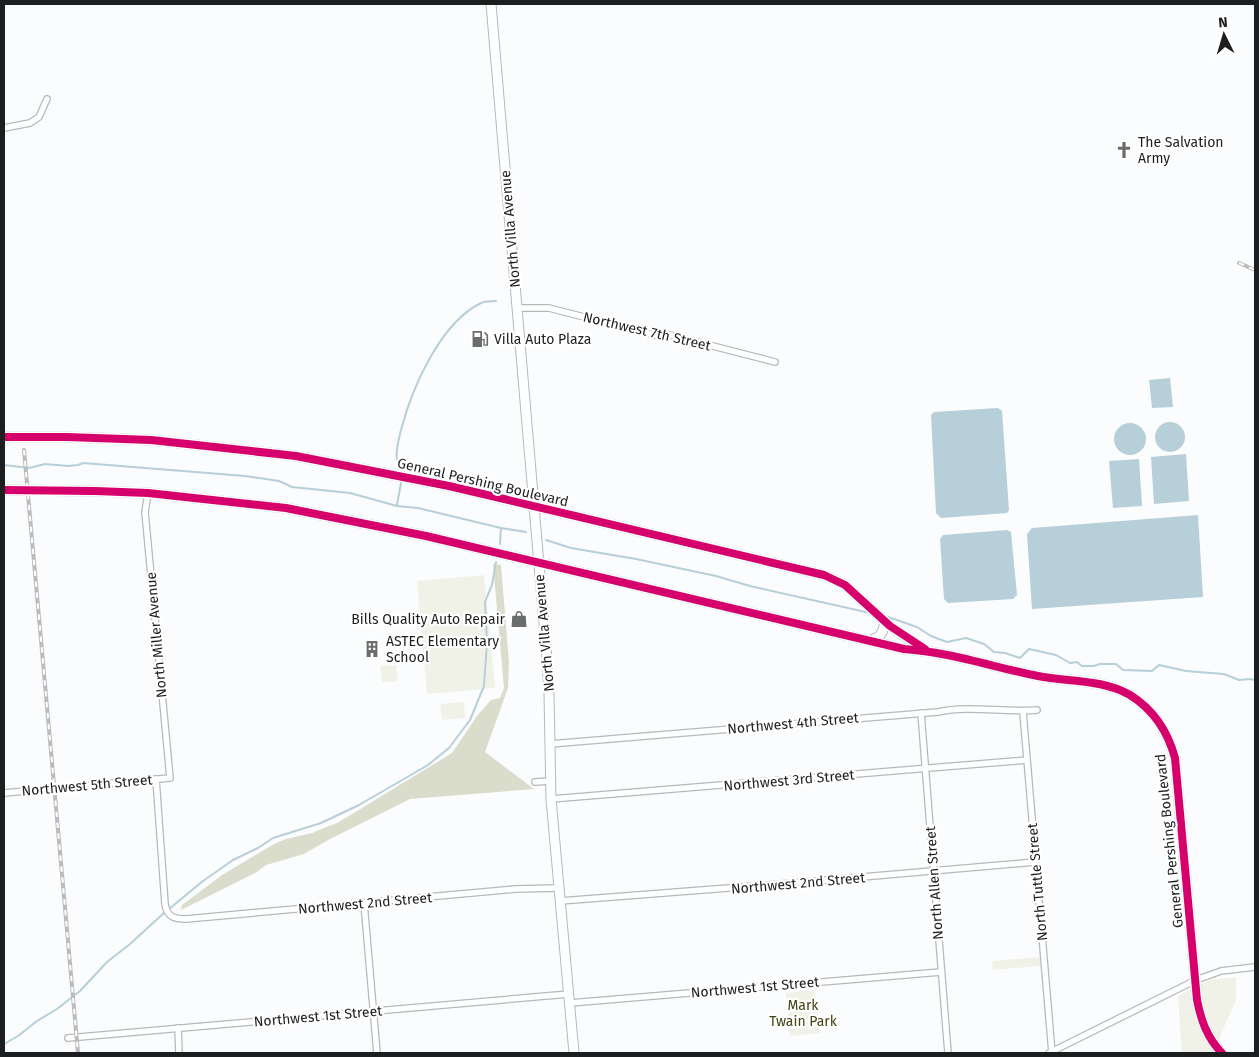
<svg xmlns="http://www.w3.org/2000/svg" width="1259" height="1057" font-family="'Fira Sans',sans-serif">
<rect width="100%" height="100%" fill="#fbfcfe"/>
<g fill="#f1f2e7">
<polygon points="484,575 495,688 427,694 417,581"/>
<polygon points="396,665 398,681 382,682 380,666"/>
<polygon points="464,702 465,718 442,720 440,704"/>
<polygon points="1040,957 1040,966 993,970 992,961"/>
<polygon points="1236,977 1236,1000 1221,1034 1216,1053 1182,1053 1178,996 1210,980"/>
<polygon points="815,990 820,1033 790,1036 786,993"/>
</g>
<polygon fill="#dadccc" points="493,564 501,565 509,662 508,688 485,752 534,789 410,799 330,839 304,854 266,865 257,872 181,910 182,905 222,875 274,844 286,839 312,833 339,822 452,753 477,716 491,700 500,698 504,688"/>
<g fill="#b7cfd8">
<polygon points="1170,378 1173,407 1152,408 1149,380"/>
<polygon points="998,408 1002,411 1009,510 1007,513 941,518 936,513 931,415 934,412"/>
<circle cx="1170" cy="437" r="15"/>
<circle cx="1130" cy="439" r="16"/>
<polygon points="1186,454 1189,501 1154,504 1151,457"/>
<polygon points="1139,459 1142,506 1113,508 1109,461"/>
<polygon points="1198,515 1203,597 1032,609 1027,534 1032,528"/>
<polygon points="1007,530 1011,532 1017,595 1013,599 948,603 944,599 940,539 943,535"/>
</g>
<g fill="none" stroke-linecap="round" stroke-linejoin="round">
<g stroke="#b7cfd8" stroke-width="2">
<polyline points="4,465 29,468 45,464 68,466 78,465 83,463 245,476 279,481 292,487 350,493 397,506 418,508 501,528 526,532"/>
<path d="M 402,470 C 400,467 398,463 397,460 C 395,451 399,439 401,430 C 412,388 440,323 481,303 C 485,301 492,301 496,301"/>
<polyline points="397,505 401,483"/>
<polyline points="546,540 571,548 636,559 716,576 750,586 870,613"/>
<polyline points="500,544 501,528"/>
<polyline points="885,616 917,627 931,636 947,642 966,638 984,644 994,652 1005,653 1020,658 1029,649 1056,655 1070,663 1077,662 1082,666 1094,666 1100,664 1116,664 1123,670 1152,671 1159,665 1186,671 1224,674 1239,680 1250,679 1255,680"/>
<polyline points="169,909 203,881 233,860 258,848 273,838 321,823 359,805 428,765 449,748 470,720 484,686 487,642 485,602 492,585 496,562"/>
<polyline points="4,1044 18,1036 37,1021 57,1009 80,991 107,962 130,944 165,912"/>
</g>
<g stroke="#b7b8b9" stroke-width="8">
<g id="street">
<polyline points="4,128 30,123 39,117 47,99"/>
<polyline points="517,308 549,308 658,336 670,335 775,362"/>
<polyline points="1023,712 1052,1053"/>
<polyline points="921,713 948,1053"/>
<path d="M 550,744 L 938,712 C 971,705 1004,713 1037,710"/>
<path d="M 156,779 L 165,904 C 167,917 174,919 186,919 L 515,889 L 559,888"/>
<polyline points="535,782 550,781"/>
<polyline points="4,793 170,778 145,512 148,493"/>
<polyline points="551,799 1027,760"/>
<polyline points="560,901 793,883 1035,862"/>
<polyline points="364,903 377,1053"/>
<polyline points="570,1003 941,972"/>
<polyline points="178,1028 179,1053"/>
<polyline points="68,1038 569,994"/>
<polyline points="1049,1053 1196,980 1221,971 1255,967"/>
</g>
</g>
<g stroke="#b7b8b9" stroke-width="11">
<g id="secondary">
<polyline points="491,4 547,658 549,694 551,799 574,1053"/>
<polyline points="4,437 67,437 151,440 296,456 449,486 824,575 845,585 890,626 924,649"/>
<path d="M 4,490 L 95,491 L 148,493 L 286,508 L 426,536 L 904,649 C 949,652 993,667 1038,676 C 1068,682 1103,679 1130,695 C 1154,710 1168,732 1175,758 L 1197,1000 C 1201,1020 1207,1038 1222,1053"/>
<path d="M 871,640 C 882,637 883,632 885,621"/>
</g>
</g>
<use href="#street" stroke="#feffff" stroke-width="5.5"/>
<use href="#secondary" stroke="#feffff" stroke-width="9"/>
<g stroke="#bbbbbc" stroke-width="4">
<g id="rail">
<polyline points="1239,263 1255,270"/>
<polyline points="24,450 78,1053"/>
</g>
</g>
<use href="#rail" stroke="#fff" stroke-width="2" stroke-dasharray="5.5" stroke-linecap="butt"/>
<g stroke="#fff" stroke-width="11">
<g id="cycleway">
<polyline points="4,437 67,437 151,440 296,456 449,486 824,575 845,585 890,626 925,649"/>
<path d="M 4,490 L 95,491 L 148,493 L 286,508 L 426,536 L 904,649 C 949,652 993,667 1038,676 C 1068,682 1103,679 1130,695 C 1154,710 1168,732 1175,758 L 1197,1000 C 1201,1020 1207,1038 1222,1053"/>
</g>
</g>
<use href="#cycleway" stroke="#d6006c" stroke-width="8"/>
</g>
<defs>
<g id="church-bare" transform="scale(1.35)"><path d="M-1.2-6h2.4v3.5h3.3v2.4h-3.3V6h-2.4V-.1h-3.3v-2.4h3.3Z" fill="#6b6c6d" stroke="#fff" stroke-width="2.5" paint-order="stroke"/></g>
<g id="fuel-bare" transform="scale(1.35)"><path d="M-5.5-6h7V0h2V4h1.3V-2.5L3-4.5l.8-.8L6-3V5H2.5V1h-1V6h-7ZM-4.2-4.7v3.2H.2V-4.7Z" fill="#6b6c6d" stroke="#fff" stroke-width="2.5" paint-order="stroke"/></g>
<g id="shop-bare" transform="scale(1.35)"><path d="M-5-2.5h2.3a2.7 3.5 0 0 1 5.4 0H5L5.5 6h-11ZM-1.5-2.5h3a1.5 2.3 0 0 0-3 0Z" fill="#6b6c6d" stroke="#fff" stroke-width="2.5" paint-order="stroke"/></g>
<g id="building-bare" transform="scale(1.35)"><path d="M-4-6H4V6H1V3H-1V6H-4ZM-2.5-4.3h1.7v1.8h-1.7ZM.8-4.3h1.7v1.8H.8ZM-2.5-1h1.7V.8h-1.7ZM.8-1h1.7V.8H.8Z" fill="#6b6c6d" stroke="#fff" stroke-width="2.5" paint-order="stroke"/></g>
</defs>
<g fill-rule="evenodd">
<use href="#church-bare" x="1124" y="150"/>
<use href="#fuel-bare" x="480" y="339"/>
<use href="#shop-bare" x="519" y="619"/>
<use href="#building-bare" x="372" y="649"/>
</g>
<g text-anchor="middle" stroke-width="4.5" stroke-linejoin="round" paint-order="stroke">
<g font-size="14" fill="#1d1e1f" stroke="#fff" text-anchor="start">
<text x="1138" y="147">The Salvation<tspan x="1138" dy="16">Army</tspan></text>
<text x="494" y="344">Villa Auto Plaza</text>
<text x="505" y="624" text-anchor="end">Bills Quality Auto Repair</text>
<text x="386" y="646">ASTEC Elementary<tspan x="386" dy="16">School</tspan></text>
</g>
<g font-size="14" fill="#1d1e1f" stroke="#fff">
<text transform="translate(510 229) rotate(-95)" y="5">North Villa Avenue</text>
<text transform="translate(647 331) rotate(13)" y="5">Northwest 7th Street</text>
<text transform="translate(483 482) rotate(13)" y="5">General Pershing Boulevard</text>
<text transform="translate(544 633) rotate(-95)" y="5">North Villa Avenue</text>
<text transform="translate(156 635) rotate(-95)" y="5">North Miller Avenue</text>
<text transform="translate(793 723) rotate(-5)" y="5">Northwest 4th Street</text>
<text transform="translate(789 780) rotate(-5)" y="5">Northwest 3rd Street</text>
<text transform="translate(87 785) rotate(-5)" y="5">Northwest 5th Street</text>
<text transform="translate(1169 841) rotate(-96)" y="5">General Pershing Boulevard</text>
<text transform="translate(1037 882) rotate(-95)" y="5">North Tuttle Street</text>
<text transform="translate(798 883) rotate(-5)" y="5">Northwest 2nd Street</text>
<text transform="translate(934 883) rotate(-94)" y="5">North Allen Street</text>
<text transform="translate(365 903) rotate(-5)" y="5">Northwest 2nd Street</text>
<text transform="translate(755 987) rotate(-5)" y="5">Northwest 1st Street</text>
<text transform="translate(318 1016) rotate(-5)" y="5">Northwest 1st Street</text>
</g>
<g font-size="14" fill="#424411" stroke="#fff">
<text x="803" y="1010">Mark<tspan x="803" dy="16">Twain Park</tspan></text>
</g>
</g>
<rect width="1259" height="1057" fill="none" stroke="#1d1e1f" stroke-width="10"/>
<g transform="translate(1224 35) rotate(355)" stroke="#ffffff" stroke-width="4" paint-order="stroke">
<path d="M0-4L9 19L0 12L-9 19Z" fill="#1d1e1f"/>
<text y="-8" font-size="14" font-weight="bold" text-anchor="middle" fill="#1d1e1f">N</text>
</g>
</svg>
